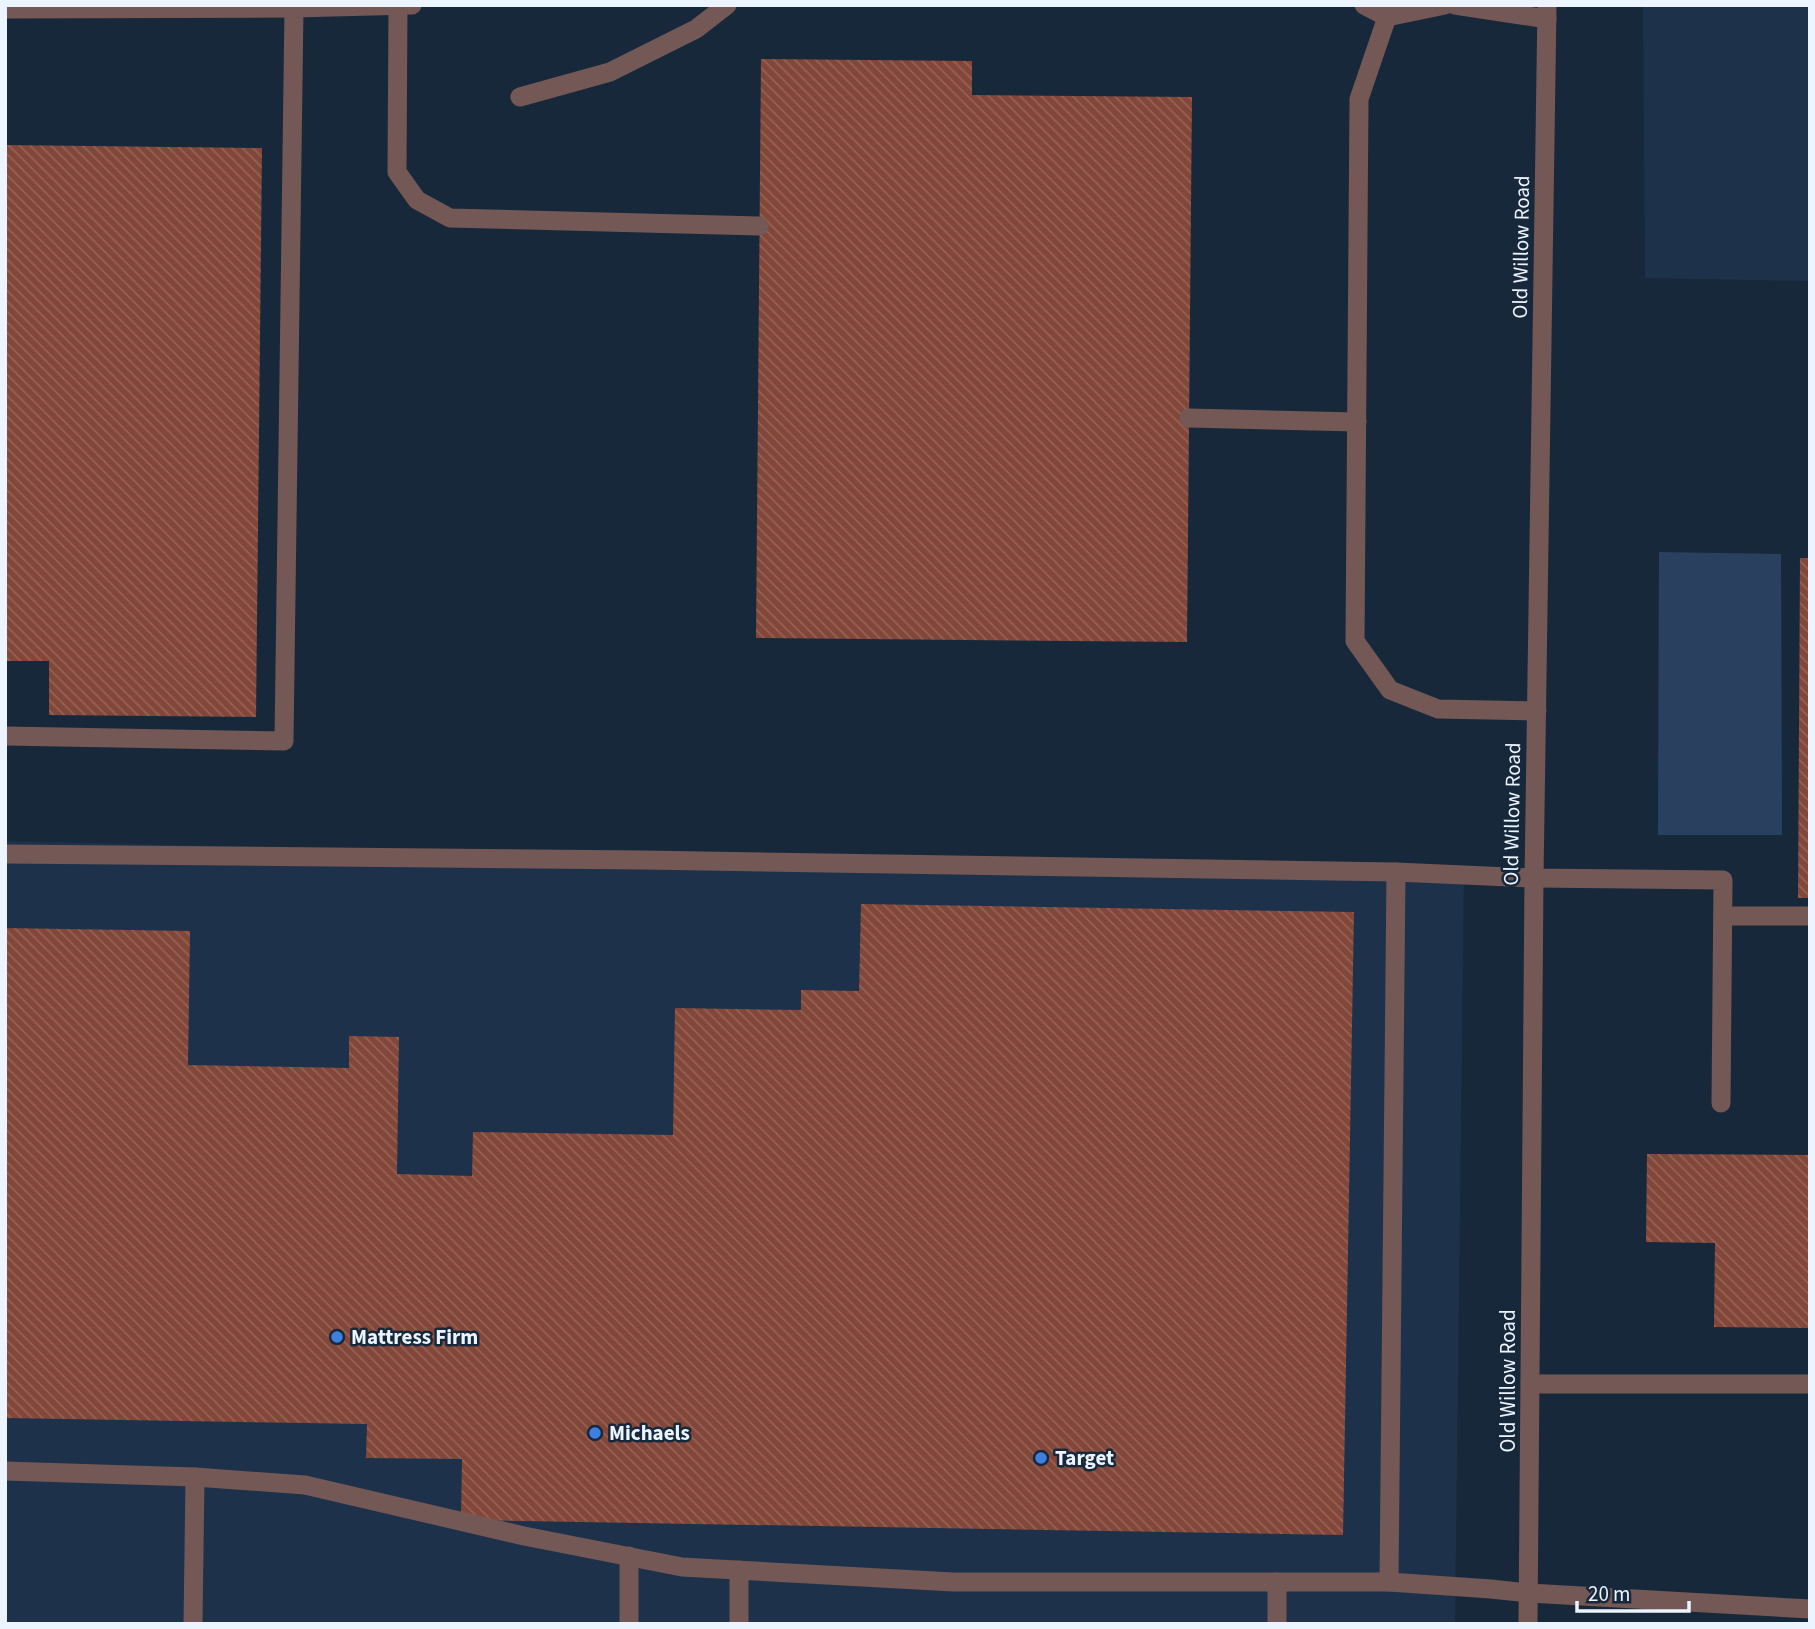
<svg xmlns="http://www.w3.org/2000/svg" width="1815" height="1629" font-family="'Source Sans 3',sans-serif">
<defs>
<pattern id="building-back-hatch" width="6" height="6" patternUnits="userSpaceOnUse" patternTransform="scale(1.75)"><rect width="6" height="6" fill="#824739"/><path d="M-1 5l2 2M0 0l6 6M5-1l2 2" fill="none" stroke="#946257"/></pattern>
</defs>
<rect width="100%" height="100%" fill="#18283b"/>
<g fill="#1d314a">
<polygon points="1643,5 1810,5 1810,281 1645,278"/>
<polygon points="5,841 1464,876 1455,1624 5,1624"/>
</g>
<polygon fill="#29415f" points="1659,552 1781,554 1782,835 1658,835"/>
<g fill="url(#building-back-hatch)">
<polygon points="761,59 972,61 972,95 1192,97 1187,642 756,638"/>
<polygon points="5,145 262,148 256,717 49,715 49,661 5,661"/>
<polygon points="1800,558 1810,558 1810,898 1798,898"/>
<polygon points="861,904 1354,912 1343,1535 461,1520 462,1459 366,1458 367,1424 5,1418 5,928 190,931 188,1065 349,1068 349,1036 399,1037 397,1174 472,1176 473,1132 673,1135 675,1008 801,1010 801,990 859,991"/>
<polygon points="1647,1154 1810,1155 1810,1328 1714,1327 1715,1243 1646,1242"/>
</g>
<g fill="none" stroke-linecap="round" stroke-linejoin="round">
<g stroke="#745855" stroke-width="19">
<polyline points="398,5 397,172 417,200 450,218 759,226"/>
<polyline points="1364,5 1387,17"/>
<polyline points="1445,5 1387,17 1359,99 1355,641 1390,690 1438,709 1537,711"/>
<polyline points="1455,5 1547,19"/>
<polyline points="520,97 610,72 696,29 727,5"/>
<polyline points="1189,418 1357,422"/>
<polyline points="5,736 284,741 294,8"/>
<polyline points="5,854 643,860 1396,872 1534,878 1723,880 1721,1103"/>
<polyline points="1723,916 1810,916"/>
<polyline points="1530,1384 1810,1384"/>
<polyline points="5,1471 195,1477 305,1485 524,1536 682,1567 953,1582 1389,1582 1491,1589 1529,1593 1810,1609"/>
<polyline points="629,1556 629,1624"/>
<polyline points="1389,1582 1396,872"/>
<polyline points="193,1624 195,1477"/>
<polyline points="739,1624 739,1570"/>
<polyline points="1277,1624 1277,1582"/>
</g>
<polyline stroke="#745855" stroke-width="19" points="5,9 294,8 412,5"/>
<polyline stroke="#745855" stroke-width="19" points="1528,1624 1534,878 1547,5"/>
</g>
<g fill="#3f7fe0" stroke="#18283b" stroke-width="2.5">
<circle cx="337" cy="1337" r="7"/>
<circle cx="595" cy="1433" r="7"/>
<circle cx="1041" cy="1458" r="7"/>
</g>
<g text-anchor="middle" stroke-width="5" stroke-linejoin="round" paint-order="stroke">
<g font-size="21" fill="#ebf4ff" stroke="#18283b">
<text transform="translate(1521 247) rotate(-89)" y="7">Old Willow Road</text>
<text transform="translate(1512 814) rotate(-89)" y="7">Old Willow Road</text>
<text transform="translate(1508 1381) rotate(-90)" y="7">Old Willow Road</text>
</g>
<g font-size="21" font-weight="bold" fill="#ebf4ff" stroke="#18283b" text-anchor="start">
<text x="351" y="1344">Mattress Firm</text>
<text x="609" y="1440">Michaels</text>
<text x="1055" y="1465">Target</text>
</g>
</g>
<rect width="1815" height="1629" fill="none" stroke="#ebf4ff" stroke-width="14"/>
<path d="M1577 1601v10h112v-10" fill="none" stroke="#ebf4ff" stroke-width="3.5"/>
<text x="1588" y="1601" font-size="21" fill="#ebf4ff" stroke="#18283b" stroke-width="5" paint-order="stroke">20 m</text>
</svg>
